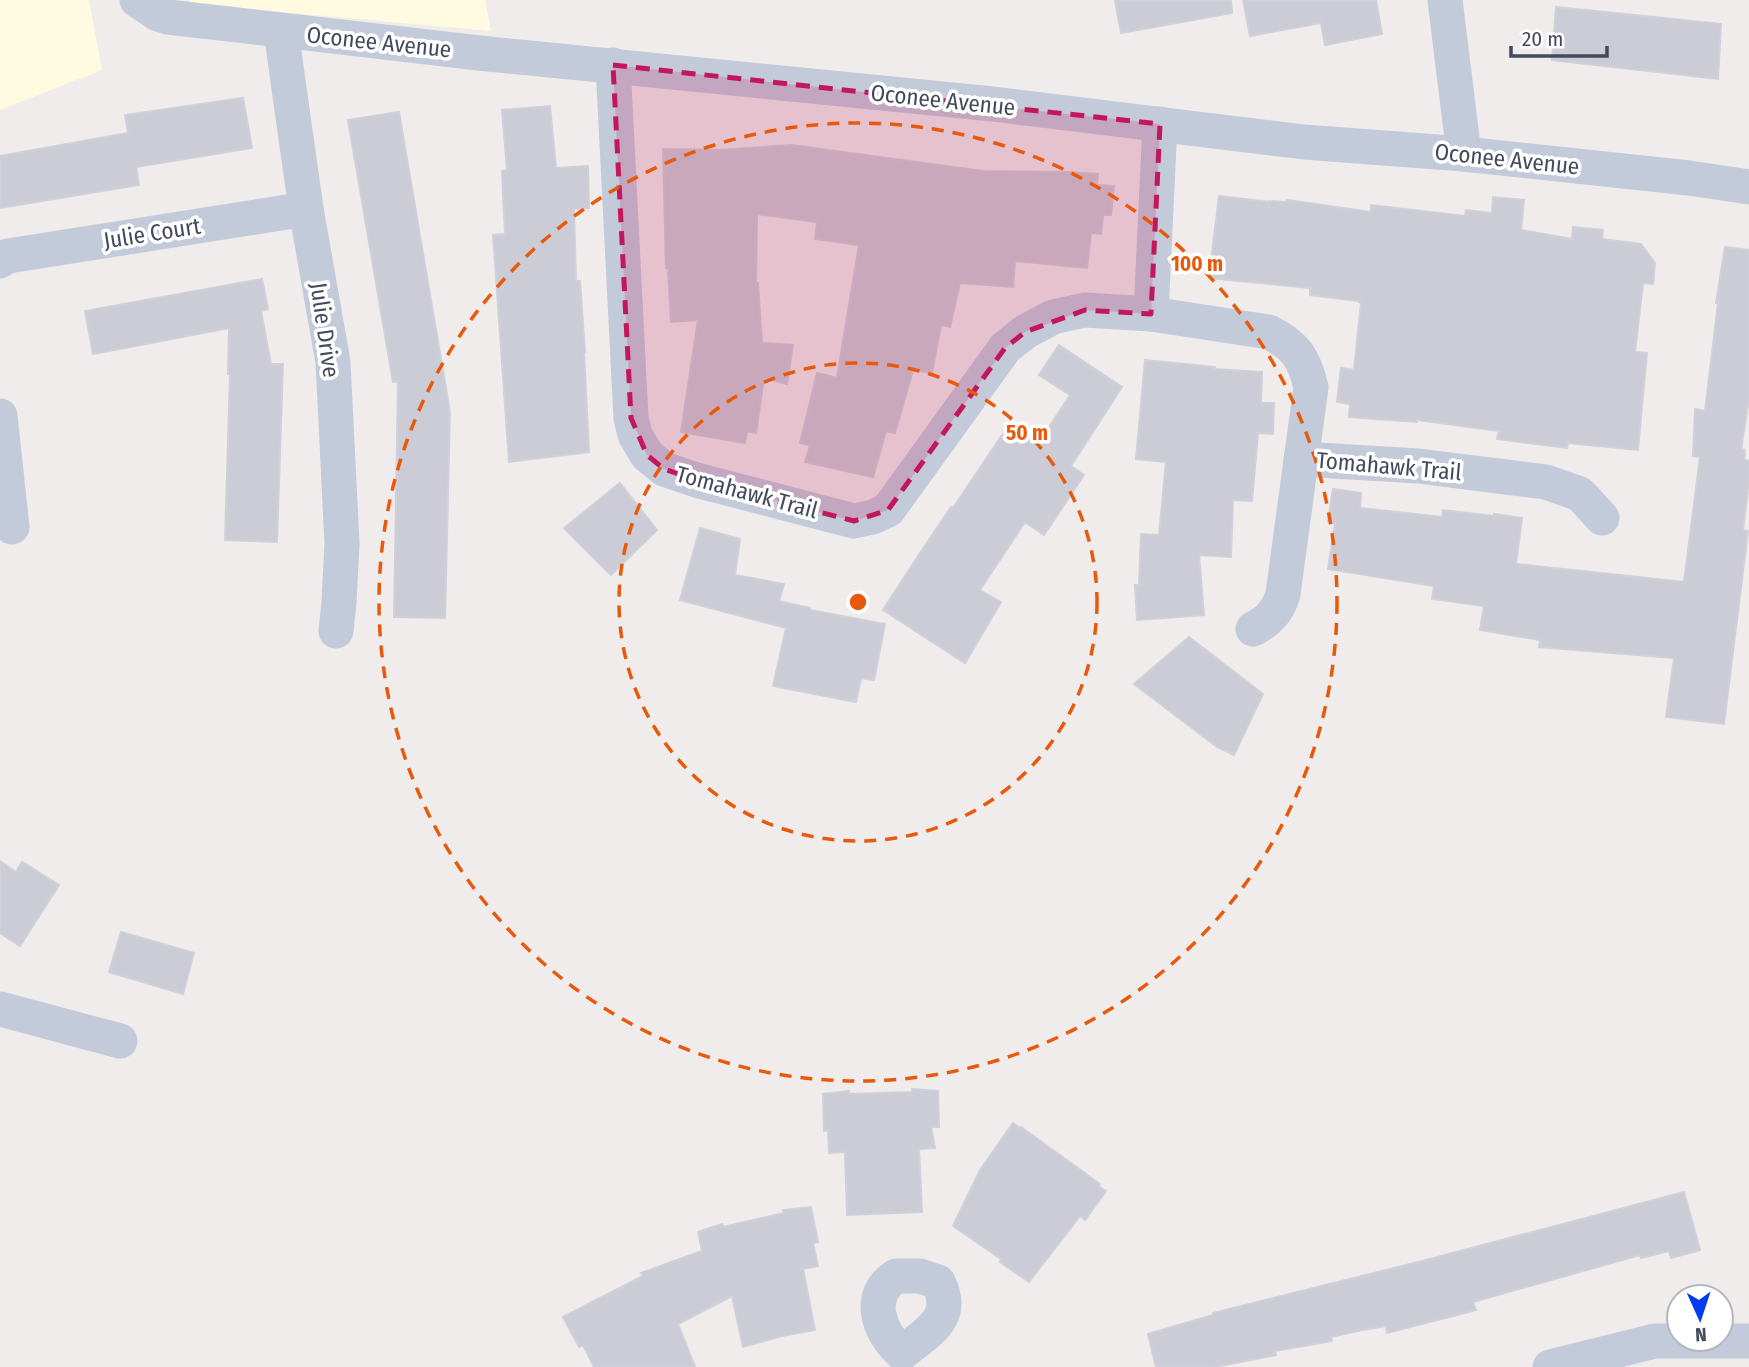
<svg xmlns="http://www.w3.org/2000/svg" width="1749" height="1367" font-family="'Fira Sans Condensed',sans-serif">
<rect width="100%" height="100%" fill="#efeceb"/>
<g fill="#fefbe1">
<polygon points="0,0 89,0 102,70 0,110"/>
<polygon points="189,0 485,0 491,31 194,4"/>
</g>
<g fill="#cbccd5" stroke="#cfd0d9" stroke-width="2">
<polygon points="1115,0 1231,0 1232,13 1121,33"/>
<polygon points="1243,0 1376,0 1382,34 1325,45 1321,23 1250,36"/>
<polygon points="1556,7 1721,24 1718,79 1552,60"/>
<polygon points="243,98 252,148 136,167 139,185 0,208 0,156 128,133 125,115"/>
<polygon points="550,106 556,168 588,166 589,208 574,209 576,281 580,281 585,352 584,352 589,452 509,462 493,235 505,234 502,171 507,170 502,110"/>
<polygon points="399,112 450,412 445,618 394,617 398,381 393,382 348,120"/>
<polygon points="791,145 983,171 1069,172 1098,174 1097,185 1114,186 1111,215 1103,215 1101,234 1091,233 1087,268 1015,261 1013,287 960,283 950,327 941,325 932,373 913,370 895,433 886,431 873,477 805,462 810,445 800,443 817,373 837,378 859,245 815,239 817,222 757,214 756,283 758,283 762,343 793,345 787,384 764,378 756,433 747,431 745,443 681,432 698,320 671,322 668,268 666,268 663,149 721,150"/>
<polygon points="1219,196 1269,202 1269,201 1287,202 1287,200 1371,212 1371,205 1465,216 1466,210 1492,213 1493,197 1524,200 1521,230 1572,239 1573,227 1603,230 1602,239 1641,244 1655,263 1653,284 1643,283 1635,352 1647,353 1638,450 1568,443 1567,448 1497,439 1499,431 1417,420 1417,422 1349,417 1350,404 1337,402 1341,368 1354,370 1361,303 1359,302 1359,301 1310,295 1310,288 1209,278"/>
<polygon points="1725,247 1749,250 1749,399 1741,449 1745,450 1744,460 1749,461 1749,480 1743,530 1748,531 1724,724 1666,717 1674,658 1539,647 1540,640 1480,630 1484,606 1432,599 1434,586 1328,569 1335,523 1328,522 1333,489 1361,493 1360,508 1442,517 1443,510 1494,516 1494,514 1522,518 1516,564 1684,582 1700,457 1693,456 1695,409 1705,411 1718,303 1716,303"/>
<polygon points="262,279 268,309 261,311 271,364 283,364 277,542 225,540 230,374 228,374 229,328 93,354 85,311"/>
<polygon points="1059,345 1122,387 1071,466 1084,475 1044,535 1025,522 980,590 1001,602 965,663 883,610 920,553 951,507 953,508 1008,426 1022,435 1028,426 1043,436 1070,395 1039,375"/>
<polygon points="1145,360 1215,367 1214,369 1262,372 1261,403 1274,403 1273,434 1258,433 1252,501 1233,500 1231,557 1199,555 1204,615 1137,620 1135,585 1139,585 1141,534 1159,535 1166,462 1136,459"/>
<polygon points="620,483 657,530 611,575 564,528"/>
<polygon points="700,528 740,539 735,575 784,584 779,601 810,608 810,610 885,624 874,680 861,678 856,702 773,686 786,628 680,600"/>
<polygon points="1189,637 1263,694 1234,755 1217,747 1134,684"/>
<polygon points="0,861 16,872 22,862 59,885 20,946 0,933"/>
<polygon points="121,932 194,953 183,994 109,972"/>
<polygon points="912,1089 938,1091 939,1127 931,1127 935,1148 919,1149 922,1212 847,1215 845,1152 829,1153 828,1130 824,1131 823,1094 849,1091 849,1094 912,1092"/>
<polygon points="1013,1123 1020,1128 1021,1127 1100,1184 1098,1186 1106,1191 1085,1220 1080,1216 1029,1282 1000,1262 1001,1259 953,1226 980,1170"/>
<polygon points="1684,1192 1700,1250 1671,1258 1669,1251 1641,1258 1640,1255 1473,1302 1476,1310 1387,1333 1386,1326 1357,1331 1331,1337 1332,1341 1275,1351 1276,1355 1215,1367 1156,1367 1148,1334 1213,1315 1213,1313 1426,1260"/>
<polygon points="811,1207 818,1242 813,1243 818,1266 803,1269 815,1330 782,1336 743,1347 732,1296 678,1324 695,1367 594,1367 583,1345 579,1347 563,1317 643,1276 641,1273 702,1251 698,1232 722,1224 723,1227 784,1213 783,1210"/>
</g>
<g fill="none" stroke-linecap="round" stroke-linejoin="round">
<g stroke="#c3cad9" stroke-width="35">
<polyline points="137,0 158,14 168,17 479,53 993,104 1304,142 1464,154 1689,178 1749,187"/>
<polyline points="1445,0 1464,154"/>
<polyline points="281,31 306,209 333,362 342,543 339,602 336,631"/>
<path d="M 613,65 L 631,418 L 635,435 L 647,455 L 664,469 L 696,480 L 854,521 L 873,517 L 888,510 L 1005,348 L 1025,332 L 1053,317 L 1085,310 L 1151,314 L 1269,332 C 1296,346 1304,358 1311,387 L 1283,594 C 1278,611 1269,621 1253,629"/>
<polyline points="0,261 8,256 306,209"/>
<polyline points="1151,314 1160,124"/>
<polyline points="0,416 12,527"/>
<polyline points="1301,459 1418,466 1546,482 1580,494 1602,518"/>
<polyline points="0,1009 120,1041"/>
<path d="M 896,1276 L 920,1276 L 938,1282 C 957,1319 927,1332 902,1353 C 879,1332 865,1296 896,1276 Z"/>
<polyline points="1550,1367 1655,1341 1749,1341"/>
</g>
</g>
<path fill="#c2185b" fill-opacity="0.2" stroke="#c2185b" stroke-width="5" stroke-dasharray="14 9" stroke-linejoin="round" d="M 613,65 L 1160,124 L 1151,314 L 1085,310 L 1025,332 L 1005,348 L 888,510 L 854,521 L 696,480 L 664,469 L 647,455 L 631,418 Z"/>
<g fill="none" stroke="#e8590c" stroke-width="3.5" stroke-dasharray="12 9">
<circle cx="858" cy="602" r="239"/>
<circle cx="858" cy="602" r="479"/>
</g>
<g text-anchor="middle" stroke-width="7" stroke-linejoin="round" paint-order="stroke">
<g font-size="23" fill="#424a5c" stroke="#fff">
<text transform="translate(379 42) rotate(6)" y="8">Oconee Avenue</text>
<text transform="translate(943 100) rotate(6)" y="8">Oconee Avenue</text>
<text transform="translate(1507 159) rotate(6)" y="8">Oconee Avenue</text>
<text transform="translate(152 233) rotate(-9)" y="8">Julie Court</text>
<text transform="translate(325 330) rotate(82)" y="8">Julie Drive</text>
<text transform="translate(1389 466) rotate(5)" y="8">Tomahawk Trail</text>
<text transform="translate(747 492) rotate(15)" y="8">Tomahawk Trail</text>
</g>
</g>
<circle cx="858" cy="602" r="10" fill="#e8590c" stroke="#fff" stroke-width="3.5"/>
<g font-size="21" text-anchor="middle" font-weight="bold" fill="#e8590c" stroke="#fff" stroke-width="7" stroke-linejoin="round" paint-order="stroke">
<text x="1197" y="271">100 m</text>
<text x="1027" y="440">50 m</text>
</g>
<g transform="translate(1700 1318) rotate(177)"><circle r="33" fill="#ffffff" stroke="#b3b7be" stroke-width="2"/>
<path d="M0-5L12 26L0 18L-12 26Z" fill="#033bf2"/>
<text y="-10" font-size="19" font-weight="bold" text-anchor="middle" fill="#424a5c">N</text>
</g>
<path d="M1511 46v10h96v-10" fill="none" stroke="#424a5c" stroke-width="3.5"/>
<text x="1522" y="46" font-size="21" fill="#424a5c" stroke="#ffffff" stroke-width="5" paint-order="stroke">20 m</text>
</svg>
